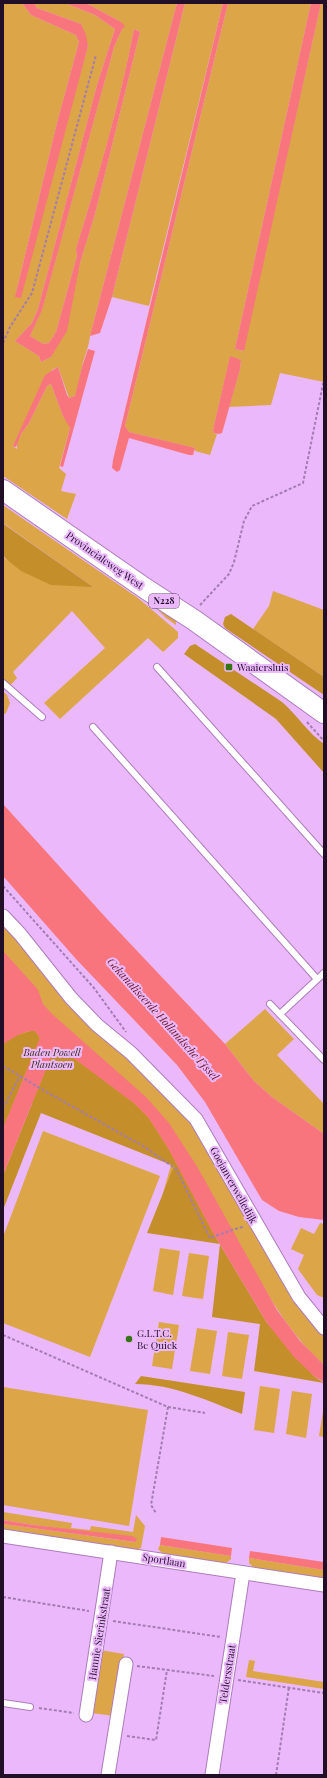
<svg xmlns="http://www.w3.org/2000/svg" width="327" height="1778" font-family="'Playfair Display',serif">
<rect width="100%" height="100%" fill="#ebb8fc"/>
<g fill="#dca547">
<path d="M 3,3 L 22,3 L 31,15 L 76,35 L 79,42 L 57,123 L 15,297 L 88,46 L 81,24 L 37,8 L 34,3 L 65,3 L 95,15 L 115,29 L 97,85 L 38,309 L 32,323 L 15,341 L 39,356 L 41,362 L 51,357 L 95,214 L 140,32 L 134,29 C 120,104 98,177 76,249 L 77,256 L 56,332 L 49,343 L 43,344 L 30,336 L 42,309 L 114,47 L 122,29 L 121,22 L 86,3 L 177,3 L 90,336 C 89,347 84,357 82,367 C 79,377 80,388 75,396 L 69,398 L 58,367 L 52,370 L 13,446 L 17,449 L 17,443 L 21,434 L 29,423 L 47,386 L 51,384 L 63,416 L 69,424 L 70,428 L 59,468 L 66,474 L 61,491 L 76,494 L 67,519 L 3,476 Z"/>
<polygon points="185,3 223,3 149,306 112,297"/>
<polygon points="228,3 311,3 235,349 243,351 321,3 324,3 324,382 280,373 271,405 229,407 240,369 241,360 230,357 213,430 214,433 217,434 210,455 195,451 194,448 129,432 125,426"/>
<polygon points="3,505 138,598 178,632 178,638 163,652 148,638 60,719 44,703 105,648 72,611 13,672 17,678 9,687 3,681 3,554 5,559 93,587 3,523"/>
<polygon points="273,591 324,610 324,677 253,629 269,606"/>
<polygon points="148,600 176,619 176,625 166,618"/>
<polygon points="3,691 7,695 10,703 6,713 3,715"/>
<path d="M 3,922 L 182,1106 L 324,1331 L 324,1365 C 286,1331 262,1285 238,1241 L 152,1232 L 171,1165 L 26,1101 L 3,1141 Z"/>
<polygon points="265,1009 294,1039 277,1055 324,1104 324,1134 272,1097 254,1081 225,1044"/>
<polygon points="43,1131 160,1176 90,1357 3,1323 3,1237"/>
<polygon points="320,1223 324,1224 324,1298 317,1295 298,1269 304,1255 291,1249 301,1228 314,1234"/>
<polygon points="160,1248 180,1251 173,1295 153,1291"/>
<polygon points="189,1253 209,1256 203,1299 182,1296"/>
<polygon points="159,1322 179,1325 172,1369 152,1366"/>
<polygon points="197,1328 217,1331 210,1374 190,1371"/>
<polygon points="228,1332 249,1335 242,1379 222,1376"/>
<polygon points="260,1386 280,1389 274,1433 254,1430"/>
<polygon points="3,1387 148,1410 129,1526 3,1505"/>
<polygon points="292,1391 312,1394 306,1438 286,1434"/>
<polygon points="323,1411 324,1411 324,1437 319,1436"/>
<polygon points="3,1512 72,1523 71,1528 90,1530 91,1526 133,1532 136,1515 145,1526 141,1548 134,1551 3,1531 3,1524 134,1542 136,1538 33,1525 3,1520"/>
<polygon points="160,1545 231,1556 231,1559 224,1565 165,1556 158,1549"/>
<polygon points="249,1558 324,1570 324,1579 255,1569 249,1563"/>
<polygon points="100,1650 124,1654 115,1716 91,1713"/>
<polygon points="249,1660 255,1661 253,1671 324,1682 324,1689 246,1677"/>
</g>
<g fill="#c48e2a">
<polygon points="3,523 5,525 93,587 51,585 21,571 5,558 3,554"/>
<polygon points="231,614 324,677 324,695 225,628 223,624 225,617"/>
<path d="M 195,644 L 282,702 C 297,715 308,733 324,744 L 324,773 L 276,719 L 184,654 L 190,646 Z"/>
<polygon points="31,1031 35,1031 40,1038 3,1128 3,1044 15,1036"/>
<polygon points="60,1047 135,1104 148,1117 168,1148 212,1231 267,1323 314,1376 324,1383 254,1371 260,1324 212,1317 220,1244 147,1233 174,1166 41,1113 3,1210 3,1175 53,1052 57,1048"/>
<path d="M 141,1376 L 245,1392 L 242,1414 C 208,1401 173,1384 135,1384 Z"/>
</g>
<g fill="#f8757d">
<polygon points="22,3 34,3 37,8 81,24 86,35 88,46 21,298 15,297 57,123 79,42 76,35 31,15"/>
<path d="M 65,3 L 86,3 L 121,22 L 125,26 L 122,29 L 114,47 L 42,310 L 30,336 L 43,344 L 49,343 L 56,332 L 77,256 L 76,249 C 98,177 120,103 134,29 L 140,32 L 95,214 L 80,263 L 67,331 L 51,357 L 41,362 L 39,356 L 15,341 L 32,323 L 38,309 L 97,85 L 115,29 L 95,15 Z"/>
<polygon points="177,3 185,3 112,297 100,333 90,336"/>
<polygon points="223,3 228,3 125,426 129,432 195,448 193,455 189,455 129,438 120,470 117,472 112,468 113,460"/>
<polygon points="311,3 321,3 244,351 235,349"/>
<polygon points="88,349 95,351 63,467 60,466 70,428 63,416 51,384 47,386 29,423 21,434 16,447 13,446 45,375 58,367 67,395 69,398 75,396 82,367"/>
<polygon points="230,356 241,360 240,369 222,433 219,434 214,433 213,430"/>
<polygon points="3,804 107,919 225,1044 254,1081 272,1097 324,1134 324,1220 299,1217 279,1211 262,1200 205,1102 177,1065 76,959 3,876"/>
<path d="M 3,951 L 33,984 L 38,990 L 43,1004 L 52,1014 L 146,1097 L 169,1123 L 198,1168 L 277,1310 L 300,1341 L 324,1365 L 324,1382 L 314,1376 L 294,1357 L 267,1323 L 212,1231 L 168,1148 L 148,1117 L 135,1104 L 60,1048 L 57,1048 L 53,1052 L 3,1175 L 3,1128 L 40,1038 L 35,1031 C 23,1030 13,1038 3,1044 Z"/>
<polygon points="3,1520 33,1525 132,1536 137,1539 135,1542 3,1524"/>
<polygon points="161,1537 232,1548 231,1556 160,1545"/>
<polygon points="250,1551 324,1562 324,1570 249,1558"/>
</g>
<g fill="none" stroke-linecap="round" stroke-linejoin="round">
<g stroke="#ad7cbd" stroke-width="8">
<g id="lane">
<polyline points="157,667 324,854"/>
<polyline points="3,683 42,717"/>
<polyline points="93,727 317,979"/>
<polyline points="270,1004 324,1060"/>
<polyline points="280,1014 324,973"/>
<polyline points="3,1703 30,1707"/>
</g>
</g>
<g stroke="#ad7cbd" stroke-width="15">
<g id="street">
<polyline points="3,916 20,934 71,998 97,1025 131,1053 196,1119 299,1297 324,1328"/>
<polyline points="3,1536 324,1585"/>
<polyline points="86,1715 111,1552"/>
<polyline points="108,1775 126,1664"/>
<polyline points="212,1775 243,1573"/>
</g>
</g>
<g stroke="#ad7cbd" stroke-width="22">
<polyline id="primary" points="3,490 146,589 194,620 324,713"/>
</g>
<g stroke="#a47cb1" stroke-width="2" stroke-dasharray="3 2" stroke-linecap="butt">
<polyline points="3,343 10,327 32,293 96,55"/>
<polyline points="200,605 229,574 234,562 244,521 252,506 303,483 324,379"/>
<polyline points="307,722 324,741"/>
<polyline points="3,886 94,988 126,1032"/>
<polyline points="3,1066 43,1090 143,1146 176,1169 210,1238 235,1229 243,1227"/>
<polyline points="3,1108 20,1076"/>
<polyline points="3,1335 168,1407 151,1505 156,1513"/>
<polyline points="168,1407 205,1413"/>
<polyline points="3,1597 89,1611"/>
<polyline points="113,1621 221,1637"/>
<polyline points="137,1666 214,1676"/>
<polyline points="238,1680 324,1693"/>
<polyline points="39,1708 74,1713"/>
<polyline points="127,1736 156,1740 167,1670"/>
<polyline points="276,1775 289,1687"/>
</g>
<use href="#lane" stroke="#fff" stroke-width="6"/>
<use href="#street" stroke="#fff" stroke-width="13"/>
<use href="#primary" stroke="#fff" stroke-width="20"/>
</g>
<g fill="#337513" stroke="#ebb8fc" stroke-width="1.5">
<rect x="225" y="663" width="8" height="8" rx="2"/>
<circle cx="129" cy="1339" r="4"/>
</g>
<g text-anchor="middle" stroke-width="4" stroke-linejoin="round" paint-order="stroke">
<rect fill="#ebb8fc" stroke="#5e4167" stroke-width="1" x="149" y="594" width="30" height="14" rx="3"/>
<g font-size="9" font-weight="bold" fill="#210e27">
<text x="164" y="604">N228</text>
</g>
<g font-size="10" fill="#210e27" stroke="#ebb8fc">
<text transform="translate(105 560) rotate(35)" y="4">Provincialeweg West</text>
<text transform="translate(234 1185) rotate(61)" y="4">Goejanverwelledijk</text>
<text transform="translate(164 1560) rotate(9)" y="4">Sportlaan</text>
<text transform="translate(99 1634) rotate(-81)" y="4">Hannie Sierinkstraat</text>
<text transform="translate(227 1674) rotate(-81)" y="4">Teldersstraat</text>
</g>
<g font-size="10" fill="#210e27" stroke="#ebb8fc" text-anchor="start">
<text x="237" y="671">Waaiersluis</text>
<text x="137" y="1337">G.L.T.C.<tspan x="137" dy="12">Be Quick</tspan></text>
</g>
<g font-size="10" font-style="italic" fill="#3f321d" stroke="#ebb8fc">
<text x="52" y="1056">Baden Powell<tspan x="52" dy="12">Plantsoen</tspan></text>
</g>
<g font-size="11" font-style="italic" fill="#6a1823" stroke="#ebb8fc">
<text transform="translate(163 1019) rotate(48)" y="4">Gekanaliseerde Hollandsche IJssel</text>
</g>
</g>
<rect width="327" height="1778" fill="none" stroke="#210e27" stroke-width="8"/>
</svg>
